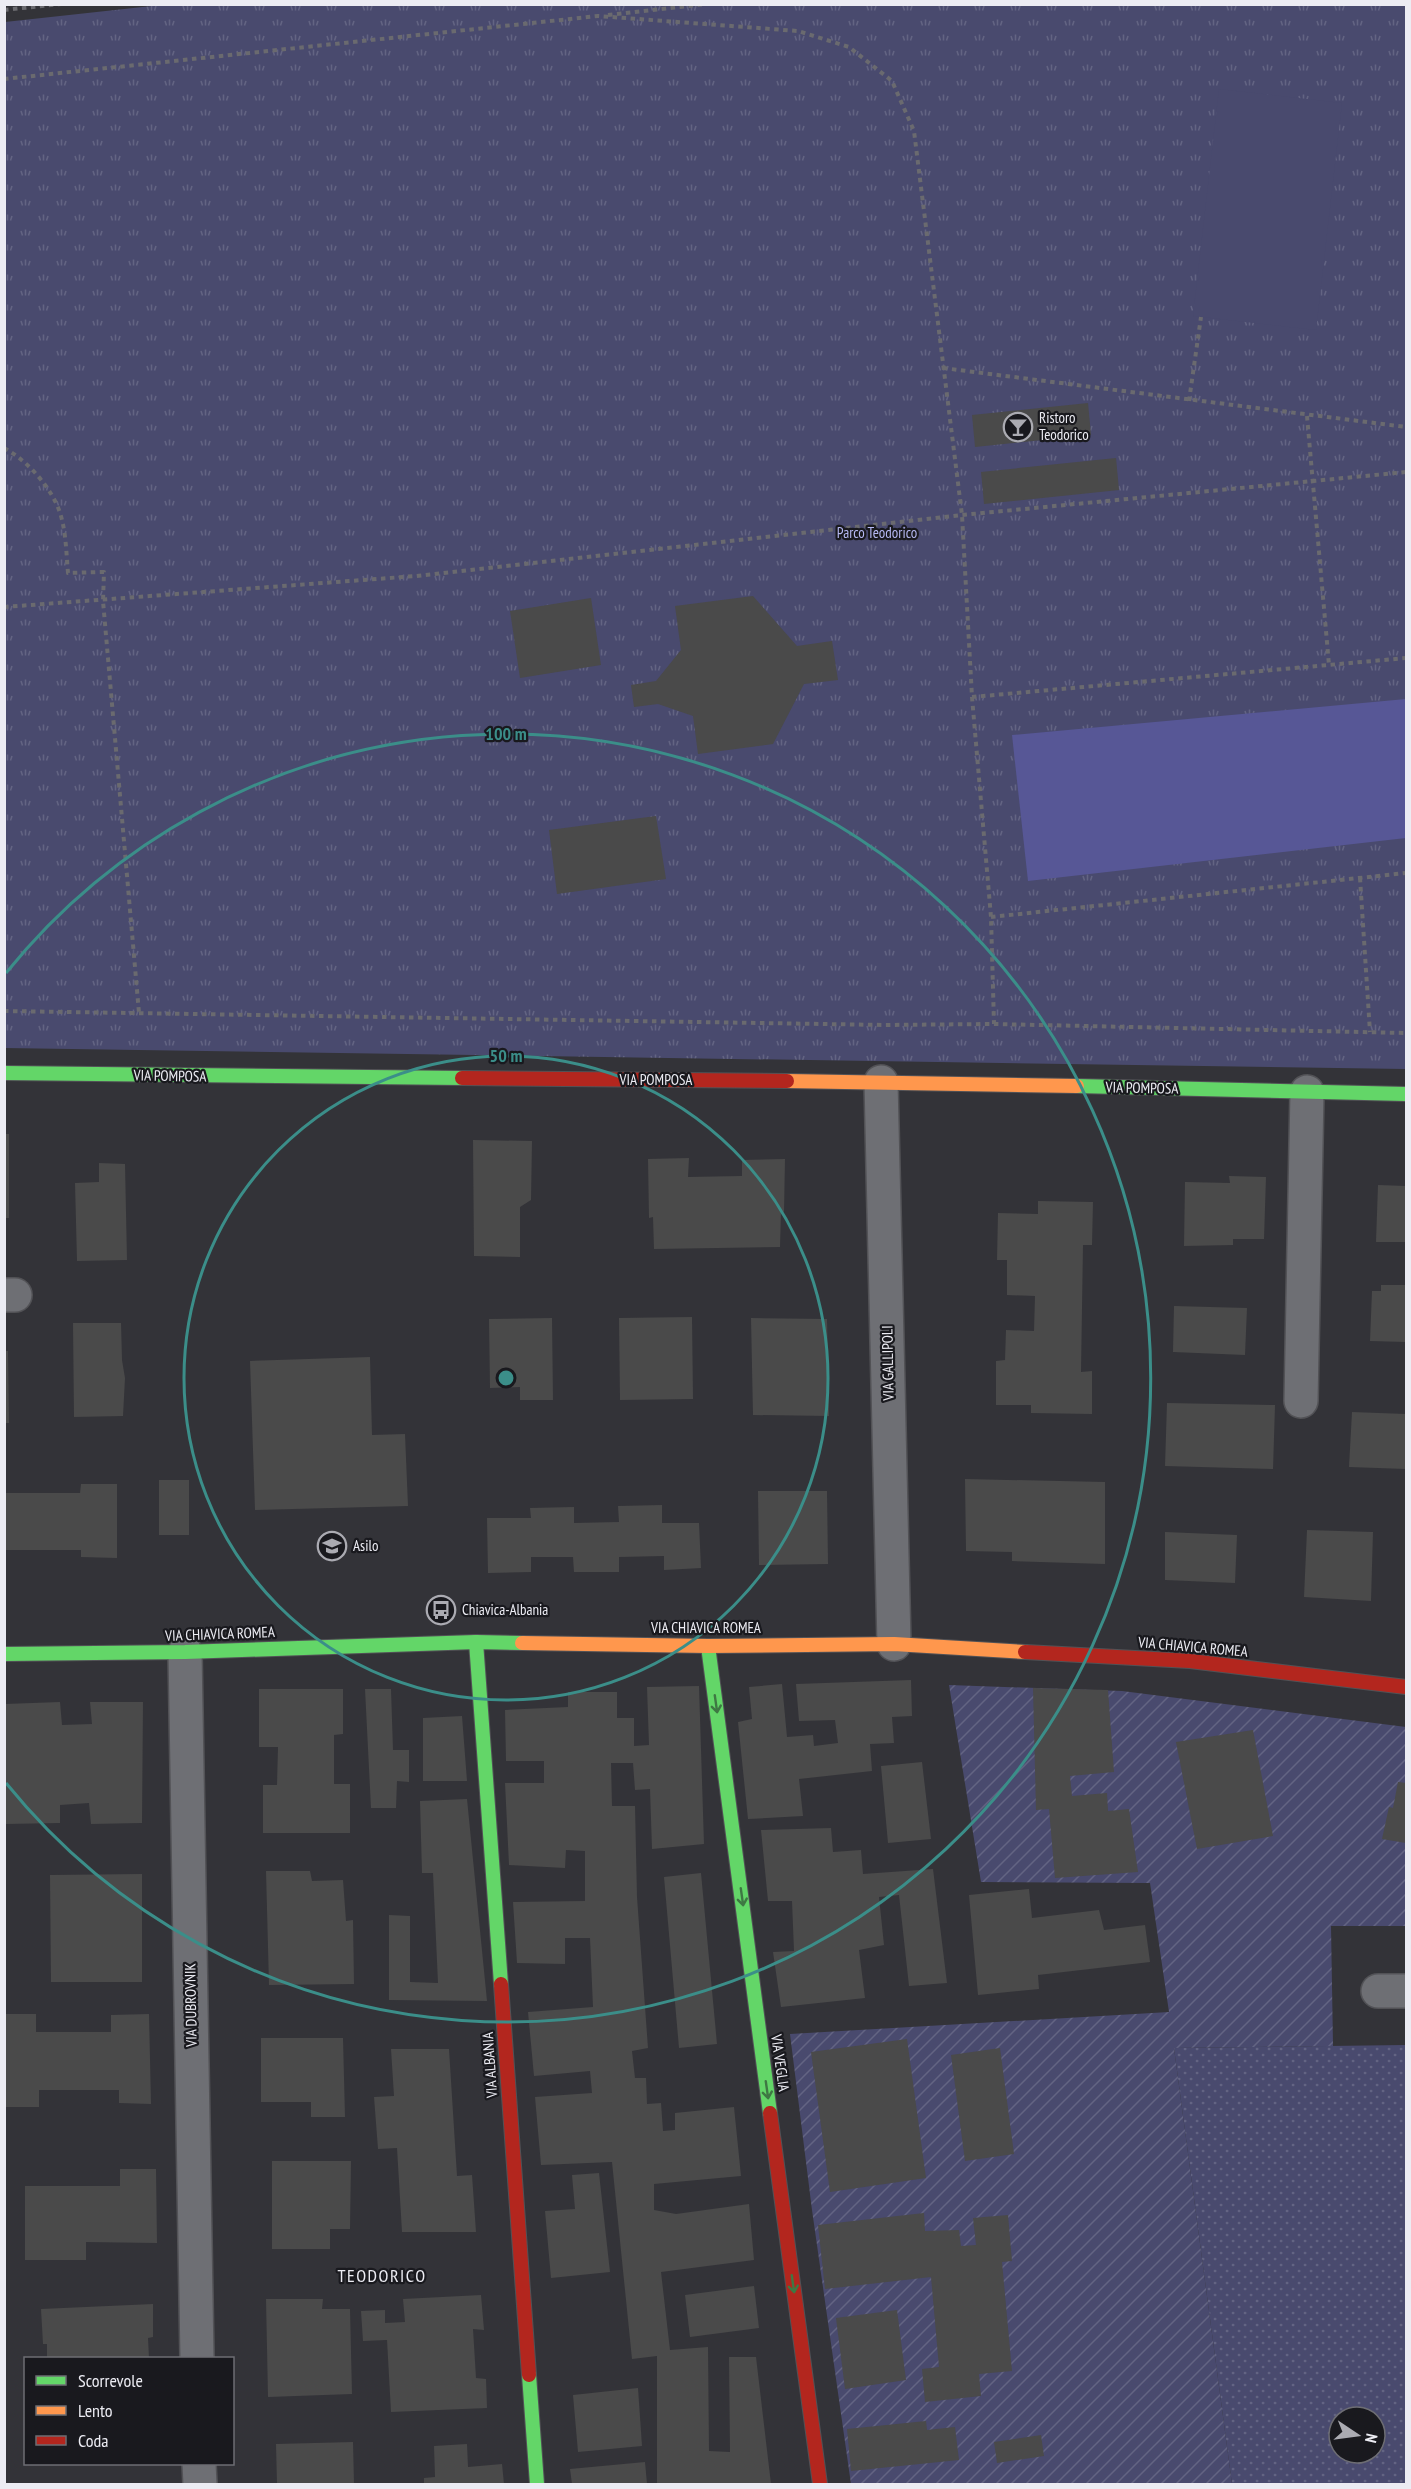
<svg xmlns="http://www.w3.org/2000/svg" width="1411" height="2489" font-family="'PT Sans Narrow',sans-serif">
<defs>
<pattern id="grass-dots" width="8" height="8" patternUnits="userSpaceOnUse" patternTransform="scale(1.5)"><rect width="8" height="8" fill="#494a6e"/><path d="M2 2h.1M6 6h.1" fill="none" stroke="#636483" stroke-width="1.8" stroke-linecap="round"/></pattern>
<pattern id="park-tufts" width="24" height="20" patternUnits="userSpaceOnUse" patternTransform="scale(1.5)"><rect width="24" height="20" fill="#494a6e"/><path d="M3 7l-1-3M5 7V3M7 7l1-3M15 17l-1-3M17 17v-4M19 17l1-3" fill="none" stroke="#636483"/></pattern>
<pattern id="garden-furrows" width="10" height="10" patternUnits="userSpaceOnUse" patternTransform="scale(1.5)"><rect width="10" height="10" fill="#494a6e"/><path d="M-1 1l2-2M0 10L10 0M9 11l2-2" fill="none" stroke="#636483"/></pattern>
</defs>
<rect width="100%" height="100%" fill="#333338"/>
<path fill="url(#grass-dots)" fill-rule="evenodd" d="M 1406,2045 L 1406,2484 L 1232,2484 L 1174,2048 ZM 1339,2417 L 1375,2417 L 1375,2453 L 1339,2453 Z"/>
<polygon fill="url(#park-tufts)" points="170,4 1406,5 1406,1069 5,1048 5,22"/>
<polygon fill="url(#garden-furrows)" points="949,1685 1122,1691 1406,1727 1406,1926 1331,1926 1333,2046 1174,2048 1232,2484 851,2484 812,2210 790,2034 1169,2012 1150,1883 981,1882"/>
<polygon fill="#494a6e" points="1219,89 1342,103 1316,330 1193,316"/>
<polygon fill="#575796" points="1406,699 1406,838 1028,881 1012,735"/>
<g fill="#4a4a4a">
<polygon points="1088,403 1091,435 975,447 972,415"/>
<polygon points="1116,458 1119,490 984,504 981,472"/>
<polygon points="753,596 797,646 832,641 838,680 804,684 773,744 698,754 693,716 658,704 634,707 631,685 656,681 681,650 675,606"/>
<polygon points="591,598 601,665 520,678 510,611"/>
<polygon points="656,816 666,879 557,894 549,830"/>
<rect x="4" y="1134" width="5" height="84"/>
<polygon points="473,1140 532,1141 531,1200 520,1207 520,1257 474,1256"/>
<polygon points="689,1158 688,1177 742,1176 742,1160 785,1159 784,1212 781,1211 780,1247 654,1249 653,1217 649,1218 648,1159"/>
<polygon points="99,1163 125,1164 127,1260 77,1261 75,1183 99,1182"/>
<polygon points="1229,1176 1266,1177 1264,1239 1233,1239 1233,1245 1184,1246 1185,1182 1230,1183"/>
<polygon points="1378,1185 1406,1186 1406,1242 1376,1242"/>
<polygon points="1038,1201 1093,1202 1092,1245 1083,1245 1081,1372 1092,1371 1092,1414 1031,1413 1031,1405 996,1405 996,1361 1005,1360 1006,1330 1034,1331 1035,1296 1007,1295 1007,1260 997,1260 998,1213 1038,1214"/>
<polygon points="1381,1285 1406,1285 1406,1342 1370,1341 1372,1291 1381,1291"/>
<polygon points="1174,1306 1247,1308 1245,1355 1173,1352"/>
<polygon points="692,1317 693,1399 620,1400 619,1318"/>
<polygon points="552,1318 553,1400 520,1400 520,1387 490,1388 489,1319"/>
<polygon points="751,1318 827,1319 829,1416 753,1415"/>
<polygon points="73,1323 121,1323 122,1360 125,1378 123,1416 74,1417"/>
<polygon points="4,1351 8,1351 9,1423 4,1423"/>
<polygon points="370,1357 372,1435 405,1434 408,1506 255,1510 250,1361"/>
<polygon points="1167,1403 1275,1405 1273,1469 1165,1466"/>
<polygon points="1352,1412 1406,1414 1406,1469 1349,1467"/>
<polygon points="965,1479 1105,1482 1105,1564 1012,1561 1012,1552 966,1551"/>
<rect x="159" y="1480" width="30" height="55"/>
<polygon points="81,1484 117,1484 117,1558 81,1557 81,1550 4,1550 4,1493 80,1493"/>
<polygon points="758,1491 827,1491 828,1564 759,1565"/>
<polygon points="662,1505 662,1523 699,1523 701,1568 664,1570 664,1556 619,1557 619,1572 574,1572 573,1557 531,1557 531,1572 488,1573 487,1518 531,1518 530,1508 574,1507 574,1523 619,1522 618,1506"/>
<polygon points="1307,1530 1373,1532 1371,1601 1304,1597"/>
<polygon points="1165,1532 1237,1535 1235,1583 1165,1580"/>
<polygon points="911,1680 912,1716 892,1717 894,1743 870,1744 872,1771 799,1779 803,1816 748,1819 738,1722 752,1719 749,1687 782,1684 787,1737 813,1735 814,1746 838,1743 835,1720 799,1721 796,1684"/>
<polygon points="699,1686 704,1844 652,1849 650,1789 635,1790 633,1763 611,1763 612,1806 635,1806 637,1897 648,2048 632,2051 635,2078 646,2078 647,2104 661,2103 663,2131 675,2130 675,2113 734,2107 741,2176 654,2184 654,2210 676,2214 749,2204 754,2260 661,2272 670,2350 708,2347 709,2451 730,2452 729,2357 756,2357 771,2484 657,2484 657,2356 632,2359 612,2162 541,2165 535,2097 592,2093 590,2071 534,2076 528,2012 593,2007 590,1938 565,1938 565,1964 517,1963 513,1902 585,1901 585,1851 566,1850 565,1868 509,1865 505,1783 544,1783 544,1761 506,1761 505,1710 568,1707 568,1692 617,1692 617,1718 634,1718 634,1746 649,1745 647,1687"/>
<polygon points="1033,1688 1108,1690 1114,1772 1070,1776 1072,1796 1107,1793 1108,1811 1129,1809 1138,1872 1055,1878 1049,1809 1036,1810"/>
<polygon points="259,1689 343,1689 343,1734 334,1735 334,1784 350,1784 350,1833 263,1833 263,1785 277,1785 278,1747 259,1747"/>
<polygon points="365,1689 391,1689 393,1750 409,1750 409,1782 397,1781 396,1808 371,1808"/>
<polygon points="60,1702 62,1725 92,1724 90,1702 143,1702 142,1823 91,1824 89,1803 60,1805 60,1823 6,1824 5,1704"/>
<polygon points="462,1716 467,1781 423,1781 423,1718"/>
<polygon points="1253,1730 1273,1836 1197,1849 1176,1742"/>
<polygon points="922,1762 931,1839 888,1843 881,1766"/>
<polygon points="1398,1782 1406,1783 1406,1843 1382,1839 1389,1807 1393,1808"/>
<polygon points="467,1799 487,2001 389,2000 389,1915 410,1916 410,1982 438,1983 433,1873 422,1873 420,1801"/>
<polygon points="831,1828 833,1852 861,1850 863,1874 933,1869 947,1983 909,1986 899,1895 879,1897 884,1945 859,1950 865,1998 781,2007 773,1952 794,1951 792,1901 768,1901 761,1830"/>
<polygon points="266,1871 310,1871 312,1881 343,1880 346,1921 353,1920 354,1984 269,1985"/>
<polygon points="701,1873 717,2044 679,2048 664,1877"/>
<polygon points="142,1874 142,1982 51,1982 50,1875"/>
<polygon points="1029,1889 1032,1918 1099,1910 1104,1930 1145,1925 1150,1962 1038,1975 1039,1989 978,1995 969,1895"/>
<polygon points="4,2014 36,2014 36,2032 111,2032 111,2015 149,2014 151,2104 119,2103 119,2090 39,2090 39,2107 4,2107"/>
<polygon points="261,2038 343,2038 345,2117 311,2117 311,2102 261,2102"/>
<polygon points="907,2039 926,2178 830,2192 811,2052"/>
<polygon points="1000,2048 1014,2154 965,2161 951,2055"/>
<polygon points="391,2049 449,2049 457,2176 472,2175 476,2232 402,2232 397,2148 378,2149 374,2097 394,2096"/>
<polygon points="272,2161 351,2161 350,2229 330,2229 330,2249 272,2249"/>
<polygon points="120,2169 156,2169 157,2243 86,2242 86,2260 25,2260 25,2186 120,2186"/>
<polygon points="599,2173 610,2272 551,2278 545,2211 575,2209 572,2175"/>
<polygon points="924,2213 925,2231 959,2230 961,2246 976,2245 973,2218 1008,2215 1012,2261 1002,2262 1012,2371 979,2374 981,2396 925,2402 922,2369 939,2367 931,2277 825,2289 818,2225"/>
<polygon points="754,2286 759,2328 690,2337 685,2295"/>
<polygon points="481,2295 484,2330 473,2329 476,2378 486,2379 487,2408 391,2412 387,2340 363,2341 361,2311 385,2310 385,2323 405,2322 403,2299"/>
<polygon points="266,2299 323,2299 322,2309 350,2309 352,2394 268,2397"/>
<polygon points="153,2304 153,2337 148,2338 149,2358 47,2358 47,2344 43,2344 41,2309"/>
<polygon points="897,2310 906,2380 845,2389 836,2318"/>
<polygon points="638,2388 642,2446 578,2452 573,2395"/>
<polygon points="926,2421 927,2430 955,2427 959,2460 851,2471 847,2429"/>
<polygon points="1041,2435 1044,2456 997,2463 994,2442"/>
<polygon points="353,2442 354,2484 277,2484 276,2444"/>
<polygon points="467,2444 468,2467 502,2464 504,2484 424,2484 424,2478 435,2477 434,2446"/>
<polygon points="645,2462 647,2484 572,2484 570,2469"/>
</g>
<g fill="none" stroke-linecap="round" stroke-linejoin="round">
<g stroke="#525256" stroke-width="36">
<g id="street">
<polyline points="881,1082 894,1644"/>
<polyline points="4,1295 15,1295"/>
<polyline points="1301,1401 1307,1092"/>
<polyline points="185,1652 197,2358"/>
<polyline points="1378,1991 1406,1991"/>
<polyline points="199,2464 200,2484"/>
</g>
</g>
<g stroke="#525256" stroke-width="16">
<g id="fast">
<polyline points="4,1073 462,1078"/>
<polyline points="1077,1086 1406,1094"/>
<polyline points="476,1642 501,1984"/>
<polyline points="708,1646 770,2113"/>
<polyline points="4,1654 185,1652 476,1642 522,1643"/>
<polyline points="529,2375 537,2484"/>
</g>
</g>
<g stroke="#525256" stroke-width="16">
<g id="slow">
<polyline points="787,1081 1077,1086"/>
<polyline points="522,1643 708,1646 894,1644 1025,1652"/>
</g>
</g>
<g stroke="#525256" stroke-width="16">
<g id="jam">
<polyline points="462,1078 787,1081"/>
<polyline points="1025,1652 1190,1661 1406,1687"/>
<polyline points="501,1984 529,2375"/>
<polyline points="770,2113 820,2484"/>
</g>
</g>
<g stroke="#6a6a6f" stroke-width="4" stroke-dasharray="4.5 4.5" stroke-linecap="butt">
<polyline points="4,10 61,4"/>
<polyline points="608,15 706,4"/>
<polyline points="4,79 598,16 798,31 849,47 892,81 914,131 962,515 972,697 991,917 994,1024"/>
<polyline points="943,368 1406,427"/>
<polyline points="1189,401 1201,317"/>
<polyline points="1307,416 1329,665"/>
<path d="M 4,448 C 25,459 46,482 56,503 C 66,523 66,550 68,573 L 104,572 L 103,601 L 139,1013"/>
<polyline points="4,607 416,576 962,515 1406,472"/>
<polyline points="972,697 1406,658"/>
<polyline points="1360,878 1370,1032"/>
<polyline points="991,917 1406,873"/>
<polyline points="4,1011 885,1025 994,1024 1406,1033"/>
</g>
<use href="#street" stroke="#6e6f74" stroke-width="33"/>
<use href="#fast" stroke="#63d668" stroke-width="14"/>
<use href="#slow" stroke="#ff974d" stroke-width="14"/>
<use href="#jam" stroke="#b3261e" stroke-width="14"/>
</g>
<defs><path id="oneway-shaft" d="M-6 0H5M1.5-3L5.5 0L1.5 3" fill="none" stroke-width="1.6" stroke-linecap="round" stroke-linejoin="round" transform="scale(1.5)"/></defs>
<g stroke="#3e7843">
<use href="#oneway-shaft" transform="translate(716 1704) rotate(82)"/>
<use href="#oneway-shaft" transform="translate(742 1897) rotate(82)"/>
<use href="#oneway-shaft" transform="translate(767 2090) rotate(82)"/>
<use href="#oneway-shaft" transform="translate(793 2284) rotate(82)"/>
</g>
<g fill="none" stroke="#3b8e89" stroke-width="3">
<circle cx="506" cy="1378" r="322"/>
<path d="M6 973A644 644 0 1 1 6 1783"/>
</g>
<defs>
<g id="bar-ring" transform="scale(1.5)"><circle r="9.5" fill="#19191e" stroke="#ababb2" stroke-width="1.5"/><path d="M-6-5H6L.8 .8V4.5H3.5V6h-7V4.5H-.8V.8Z" fill="#ababb2"/></g>
<g id="school-ring" transform="scale(1.5)"><circle r="9.5" fill="#19191e" stroke="#ababb2" stroke-width="1.5"/><path d="M0-5L7-2L0 1L-7-2ZM-4 1L0 2.5L4 1V4Q0 6-4 4Z" fill="#ababb2"/></g>
<g id="bus-ring" transform="scale(1.5)"><circle r="9.5" fill="#19191e" stroke="#ababb2" stroke-width="1.5"/><path d="M-5-6H5V4H4V6H2V4H-2V6H-4V4H-5ZM-3.5-4V0h7V-4ZM-3.5 1.2v1.5H-2V1.2ZM2 1.2v1.5H3.5V1.2Z" fill="#ababb2"/></g>
</defs>
<g fill-rule="evenodd">
<use href="#bar-ring" x="1018" y="427"/>
<use href="#school-ring" x="332" y="1546"/>
<use href="#bus-ring" x="441" y="1610"/>
</g>
<g text-anchor="middle" stroke-width="4.5" stroke-linejoin="round" paint-order="stroke">
<g font-size="15" fill="#ececf3" stroke="#19191e" text-anchor="start">
<text x="1039" y="423">Ristoro<tspan x="1039" dy="17">Teodorico</tspan></text>
<text x="353" y="1551">Asilo</text>
<text x="462" y="1615">Chiavica-Albania</text>
</g>
<g font-size="15" fill="#b6b9f3" stroke="#19191e">
<text x="877" y="538">Parco Teodorico</text>
</g>
<g font-size="15" fill="#ececf3" stroke="#19191e">
<text transform="translate(170 1076) rotate(1)" y="5">VIA POMPOSA</text>
<text x="656" y="1085">VIA POMPOSA</text>
<text transform="translate(1142 1088) rotate(1)" y="5">VIA POMPOSA</text>
<text transform="translate(888 1363) rotate(-91)" y="5">VIA GALLIPOLI</text>
<text x="706" y="1633">VIA CHIAVICA ROMEA</text>
<text transform="translate(220 1634) rotate(-2)" y="5">VIA CHIAVICA ROMEA</text>
<text transform="translate(1193 1647) rotate(5)" y="5">VIA CHIAVICA ROMEA</text>
<text transform="translate(191 2005) rotate(-91)" y="5">VIA DUBROVNIK</text>
<text transform="translate(780 2063) rotate(82)" y="5">VIA VEGLIA</text>
<text transform="translate(490 2065) rotate(-94)" y="5">VIA ALBANIA</text>
</g>
<g font-size="18" letter-spacing="1.5" fill="#ececf3" stroke="#19191e">
<text x="382" y="2282">TEODORICO</text>
</g>
</g>
<circle cx="506" cy="1378" r="9" fill="#3b8e89" stroke="#19191e" stroke-width="3"/>
<g font-size="18" text-anchor="middle" font-weight="bold" fill="#3b8e89" stroke="#19191e" stroke-width="4.5" stroke-linejoin="round" paint-order="stroke">
<text x="506" y="740">100 m</text>
<text x="506" y="1062">50 m</text>
</g>
<rect width="1411" height="2489" fill="none" stroke="#ececf3" stroke-width="12"/>
<rect x="24" y="2357" width="210" height="108" fill="#19191e" stroke="#6d6d73" stroke-width="1.5"/>
<rect x="36" y="2376" width="30" height="9" fill="#63d668" stroke="#6d6d73" stroke-width="1.5"/>
<text x="78" y="2387" font-size="18" fill="#ececf3">Scorrevole</text>
<rect x="36" y="2406" width="30" height="9" fill="#ff974d" stroke="#6d6d73" stroke-width="1.5"/>
<text x="78" y="2417" font-size="18" fill="#ececf3">Lento</text>
<rect x="36" y="2436" width="30" height="9" fill="#b3261e" stroke="#6d6d73" stroke-width="1.5"/>
<text x="78" y="2447" font-size="18" fill="#ececf3">Coda</text>
<g transform="translate(1357 2435) rotate(103)"><circle r="28" fill="#19191e" stroke="#6d6d73" stroke-width="1.5"/>
<path d="M0-4.5L10 22L0 15L-10 22Z" fill="#ababb2"/>
<text y="-9" font-size="16" font-weight="bold" text-anchor="middle" fill="#ececf3">N</text>
</g>
</svg>
